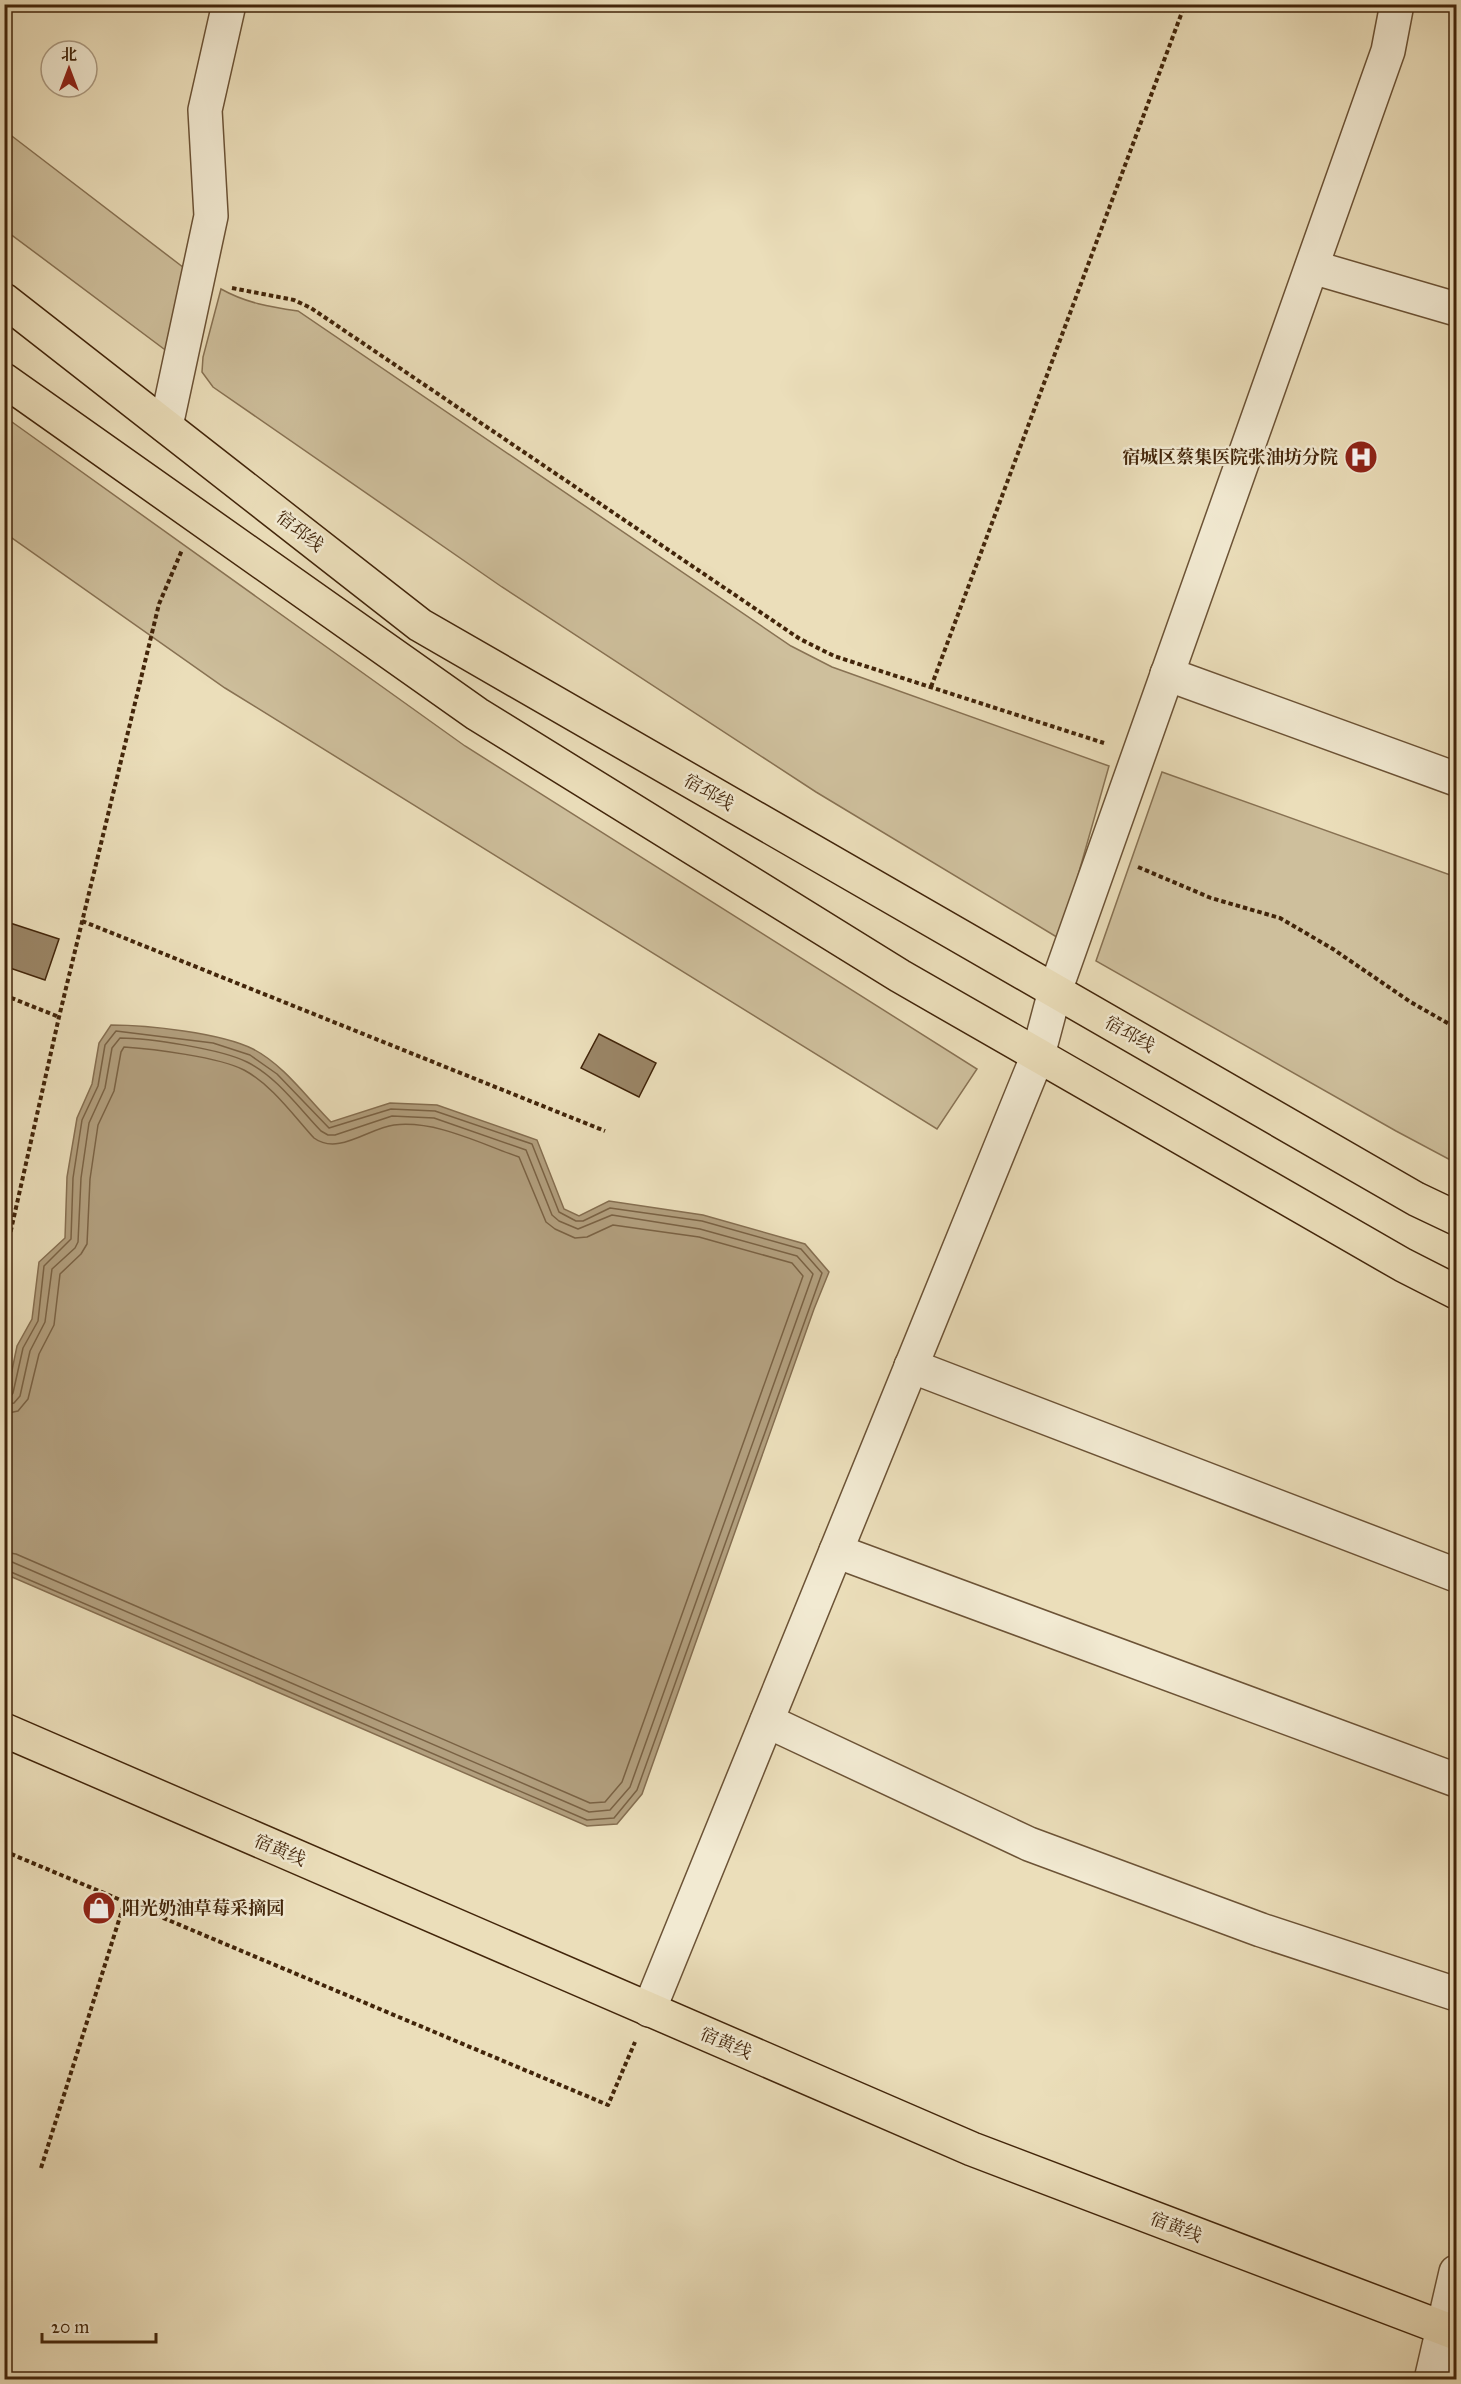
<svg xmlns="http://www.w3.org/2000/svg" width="1461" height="2384" font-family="'IM FELL Great Primer','Noto Serif SC',serif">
<rect width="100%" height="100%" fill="#ebdeba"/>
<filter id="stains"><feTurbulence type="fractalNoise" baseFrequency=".00333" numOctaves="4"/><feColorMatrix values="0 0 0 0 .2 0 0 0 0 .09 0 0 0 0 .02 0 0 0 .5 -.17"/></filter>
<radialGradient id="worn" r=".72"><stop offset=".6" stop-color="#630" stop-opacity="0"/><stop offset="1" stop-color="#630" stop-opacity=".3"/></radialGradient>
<g fill="#cebf9c" stroke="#887253" stroke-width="1.5">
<polygon points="4,130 188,271 168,352 5,230"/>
<path d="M 221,289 C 246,303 270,307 298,311 L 791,646 L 832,667 L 1109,766 L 1060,939 L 816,792 L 502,587 L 213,387 L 202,372 L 203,357 Z"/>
<polygon points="5,417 465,746 977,1069 937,1129 225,688 5,533"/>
<polygon points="1162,772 1456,877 1456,1163 1396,1131 1096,961"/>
</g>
<path fill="#b29f7e" stroke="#856e50" stroke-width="1.5" d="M 111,1025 C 148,1025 221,1033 253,1049 C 284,1065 307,1098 331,1122 L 390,1103 L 437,1105 L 537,1140 L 564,1209 L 579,1216 L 609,1201 L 703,1215 L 805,1244 L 829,1272 L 814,1309 L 642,1794 L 617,1824 L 587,1826 L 5,1574 L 5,1404 L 17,1346 L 32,1319 L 39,1262 L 65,1238 L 67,1177 L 77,1118 L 92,1084 L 99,1043 Z"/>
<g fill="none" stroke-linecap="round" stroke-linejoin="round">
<g stroke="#7a6244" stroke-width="1.5">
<polyline points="4,1398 10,1397 13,1393 23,1348 38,1321 44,1266 71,1239 73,1178 82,1120 98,1086 105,1045 116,1031 213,1043 250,1055 277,1074 329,1128 391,1109 435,1111 532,1144 559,1212 576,1221 583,1221 610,1208 702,1221 801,1249 822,1273 637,1790 614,1818 587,1820 4,1569"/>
<path d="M 4,1405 L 14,1403 L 20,1396 L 30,1351 L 45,1322 L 52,1269 L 75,1248 L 78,1242 L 81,1178 L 89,1123 L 105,1088 L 112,1048 L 120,1038 C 149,1038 221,1049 247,1062 C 276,1076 299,1108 321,1131 L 328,1135 L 335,1135 L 392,1116 L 434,1118 L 526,1150 L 552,1215 L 559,1221 L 578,1229 L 612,1215 L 700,1229 L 797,1256 L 813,1274 L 630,1787 L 610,1810 L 589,1812 L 12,1562 L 4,1561"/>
<path d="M 4,1414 L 18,1411 L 28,1399 L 39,1354 L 54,1325 L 60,1274 L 81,1254 L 87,1244 L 90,1179 L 98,1125 L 114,1091 L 121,1052 L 124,1047 C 153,1049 219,1057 244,1070 C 272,1085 293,1115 314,1138 C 338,1156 369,1128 394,1125 C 436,1120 481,1144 519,1157 L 546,1222 L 555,1229 L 575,1238 L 587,1237 L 613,1225 L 699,1237 L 792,1263 L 803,1276 L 622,1782 L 605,1802 L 590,1803 L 16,1554 L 4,1552"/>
</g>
</g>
<g fill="#9a8566" stroke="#42250a" stroke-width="1.5">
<polygon points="4,921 59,939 45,980 4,966"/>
<polygon points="599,1034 656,1063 639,1097 581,1068"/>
</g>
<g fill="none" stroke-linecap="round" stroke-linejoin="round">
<g stroke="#6c5336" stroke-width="36">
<g id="minor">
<polyline points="1312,267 1456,309"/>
<polyline points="166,426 211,216 205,110 229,4"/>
<polyline points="1167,674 1456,779"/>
<polyline points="911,1366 1456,1575"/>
<polyline points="836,1551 1456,1780"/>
<polyline points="767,1721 1029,1844 1261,1930 1456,1994"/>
<polyline points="649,2010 1038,1055 1055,991 1388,51 1397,4"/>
<polyline points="1431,2380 1456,2272"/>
</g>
</g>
<g stroke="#42250a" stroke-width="36">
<g id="major">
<polyline points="4,300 420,625 1416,1199 1456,1218"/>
<polyline points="4,380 477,714 900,976 1403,1265 1456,1292"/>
<polyline points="4,1730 972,2149 1456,2333"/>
</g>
</g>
<g stroke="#42250a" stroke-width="4" stroke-dasharray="4.5 3" stroke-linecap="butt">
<polyline points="232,288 294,300 311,308 800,639 834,656 1104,743"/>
<polyline points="931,687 1185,4"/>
<polyline points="1138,867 1211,898 1280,918 1333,949 1409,1001 1456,1028"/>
<polyline points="82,921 605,1131"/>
<polyline points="4,995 59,1017"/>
<polyline points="4,1261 59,1017 159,604 182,550"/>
<polyline points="4,1851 608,2105 635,2042"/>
<polyline points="41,2168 125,1901"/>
</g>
<use href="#minor" stroke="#f2ead2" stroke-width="33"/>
<use href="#major" stroke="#ebdeba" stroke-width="33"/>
</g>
<defs>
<g id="hospital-disc" transform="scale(1.725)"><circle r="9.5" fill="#8f2418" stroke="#f2ead2"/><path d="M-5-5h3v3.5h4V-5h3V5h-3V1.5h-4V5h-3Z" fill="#fff"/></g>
<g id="shop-disc" transform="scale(1.725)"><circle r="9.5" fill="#8f2418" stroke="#f2ead2"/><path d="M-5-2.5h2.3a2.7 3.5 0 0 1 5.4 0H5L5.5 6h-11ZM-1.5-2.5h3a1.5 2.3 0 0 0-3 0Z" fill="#fff"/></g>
</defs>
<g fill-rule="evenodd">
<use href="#hospital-disc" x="1361" y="457"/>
<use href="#shop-disc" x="99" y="1908"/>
</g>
<g text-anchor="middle" stroke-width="5" stroke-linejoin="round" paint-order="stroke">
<g font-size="18" font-weight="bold" fill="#42250a" stroke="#f2ead2" text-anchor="end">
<text x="1338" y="463">宿城区蔡集医院张油坊分院</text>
<text x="122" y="1914" text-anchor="start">阳光奶油草莓采摘园</text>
</g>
<g font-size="18" fill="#42250a" stroke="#f2ead2">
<text transform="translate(300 531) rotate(38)" y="6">宿邳线</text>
<text transform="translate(709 792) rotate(30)" y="6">宿邳线</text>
<text transform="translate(1130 1034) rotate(30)" y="6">宿邳线</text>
<text transform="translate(280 1850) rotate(23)" y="6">宿黄线</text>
<text transform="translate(726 2043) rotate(23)" y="6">宿黄线</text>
<text transform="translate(1176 2227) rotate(21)" y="6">宿黄线</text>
</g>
</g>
<rect width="1461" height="2384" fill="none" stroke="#ebdeba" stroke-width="24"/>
<rect x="6" y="6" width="1449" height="2372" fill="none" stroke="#42250a" stroke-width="3"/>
<rect x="12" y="12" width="1437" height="2360" fill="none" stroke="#42250a" stroke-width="1.5"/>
<g transform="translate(69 69)"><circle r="28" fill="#f2ead2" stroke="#ac9b82" stroke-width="1.5"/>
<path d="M0-4.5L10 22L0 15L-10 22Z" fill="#8f2418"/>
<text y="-9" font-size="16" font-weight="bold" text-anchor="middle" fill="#42250a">北</text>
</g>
<path d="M42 2333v9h114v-9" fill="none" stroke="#42250a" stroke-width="3"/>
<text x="51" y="2333" font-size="18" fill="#42250a" stroke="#f2ead2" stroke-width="4.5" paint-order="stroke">20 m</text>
<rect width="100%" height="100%" filter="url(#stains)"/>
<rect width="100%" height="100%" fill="url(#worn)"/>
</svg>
